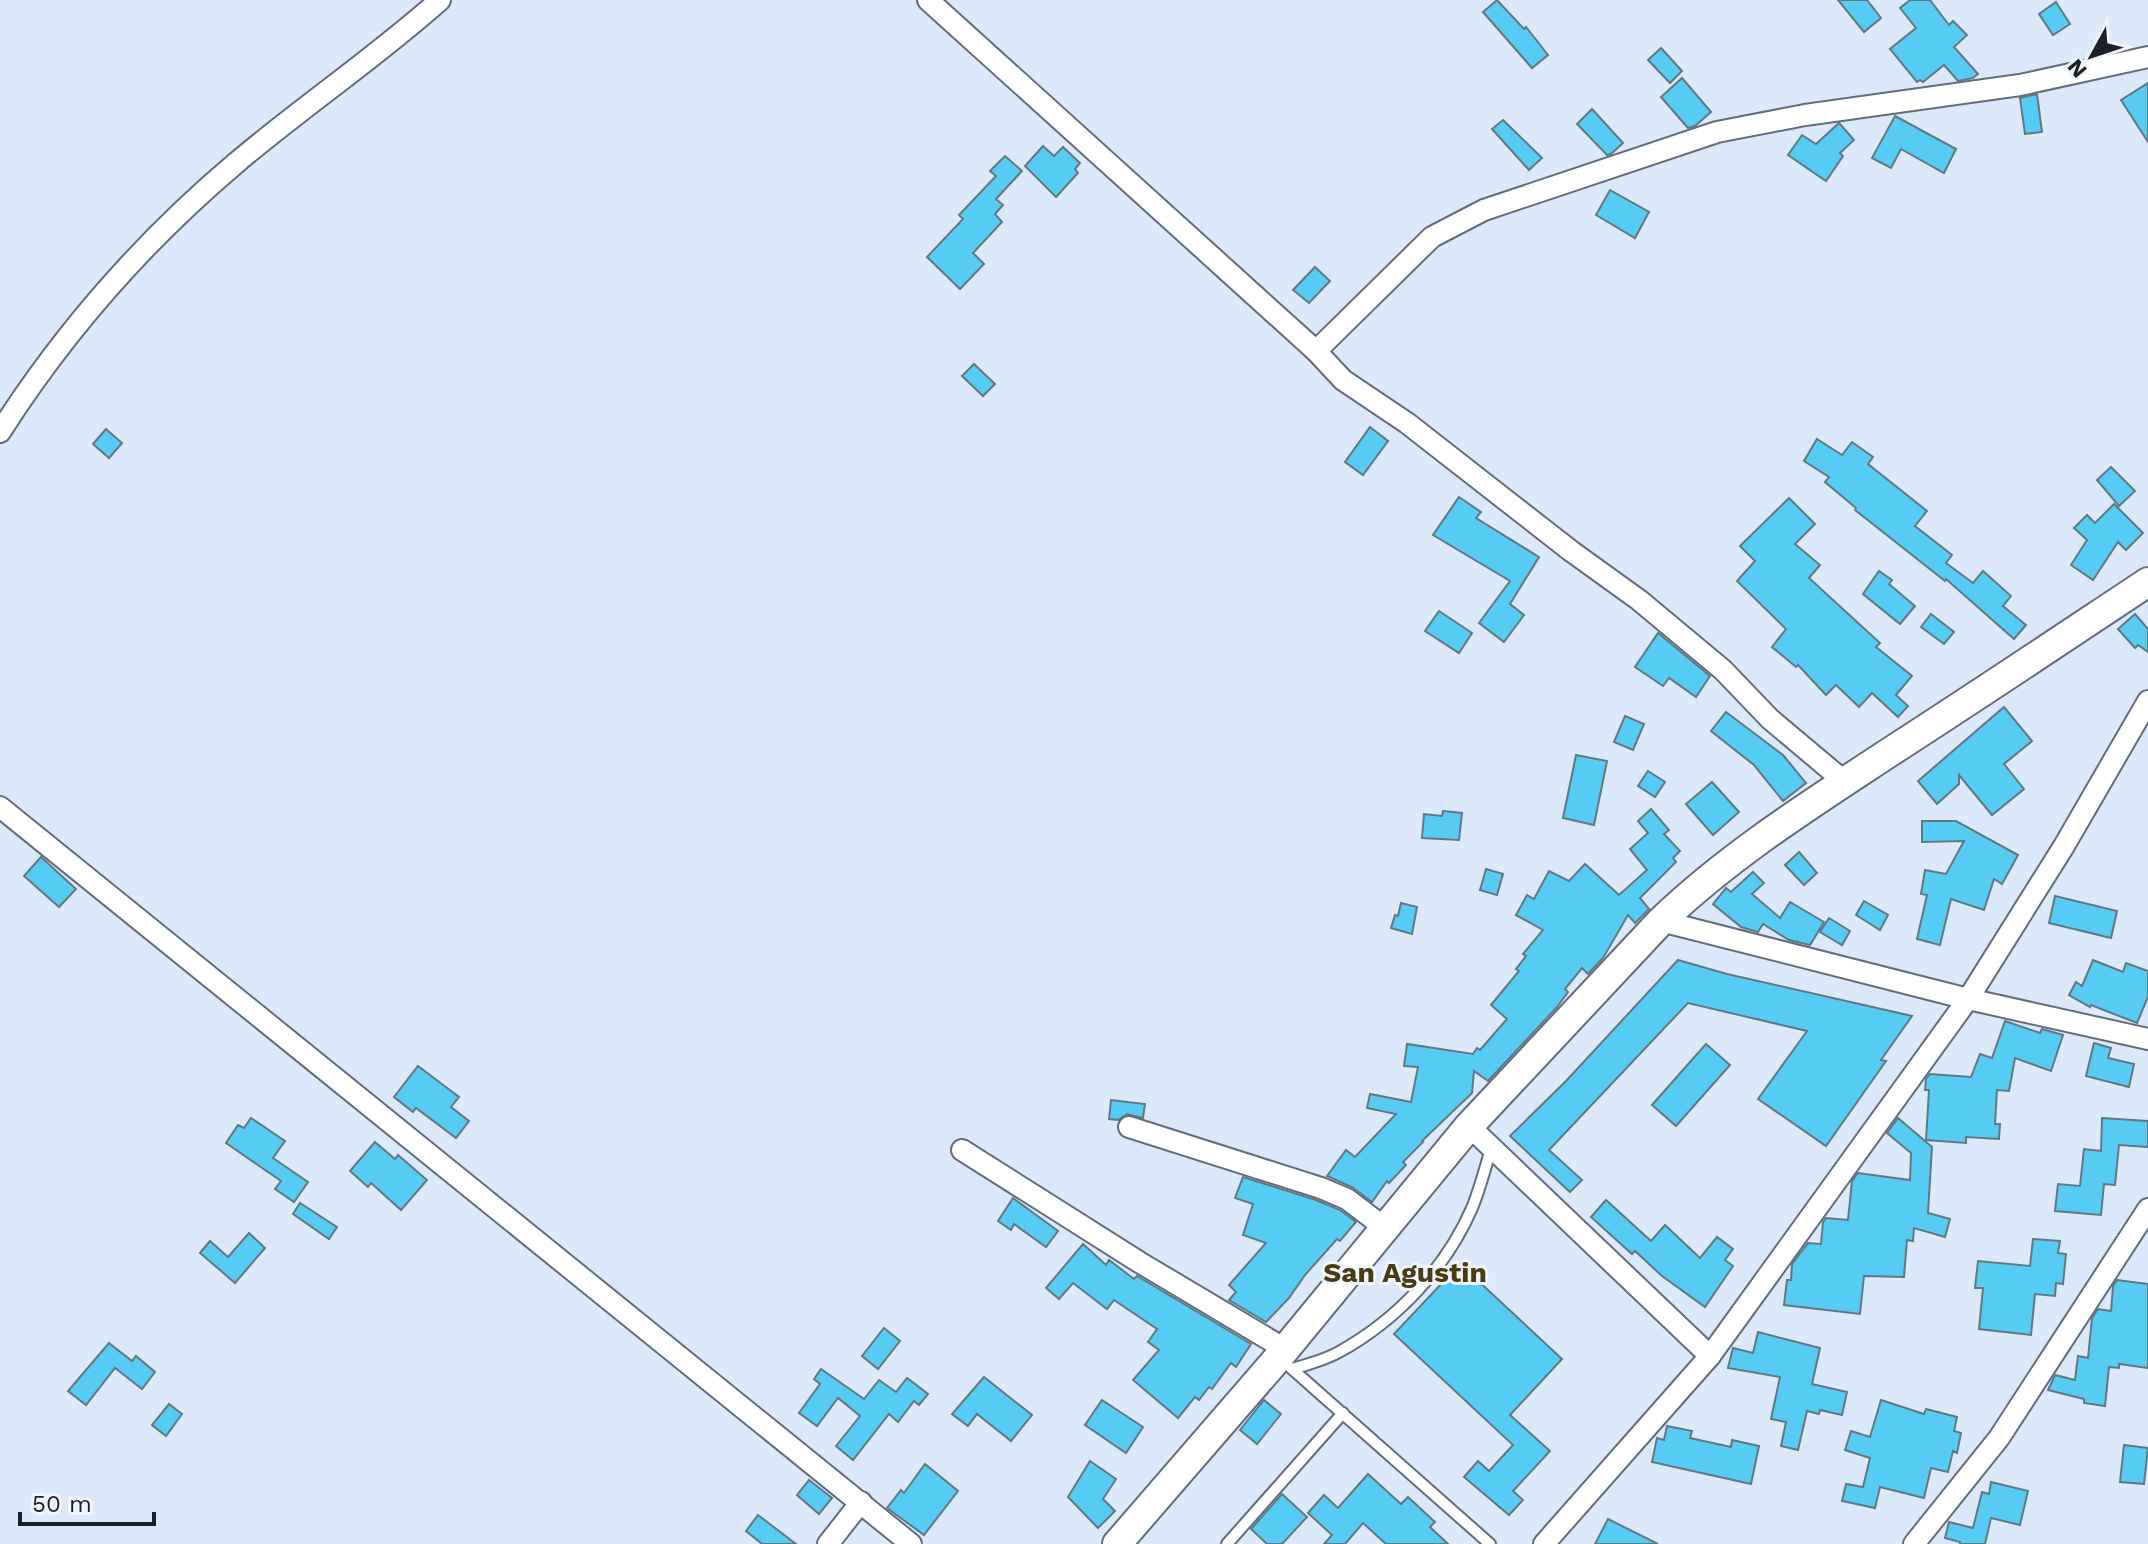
<svg xmlns="http://www.w3.org/2000/svg" width="2148" height="1544" font-family="'Work Sans',sans-serif">
<rect width="100%" height="100%" fill="#dce9fb"/>
<g fill="#56ccf5" stroke="#627881" stroke-width="2">
<polygon points="1497,0 1524,29 1526,27 1548,55 1532,68 1483,12"/>
<polygon points="1838,0 1867,0 1881,18 1864,32"/>
<polygon points="1910,0 1930,0 1949,25 1953,21 1967,35 1954,47 1978,74 1973,78 1958,81 1944,65 1923,82 1920,80 1917,82 1890,49 1916,28 1900,8"/>
<polygon points="2056,2 2070,24 2053,35 2039,14"/>
<polygon points="1661,48 1682,71 1670,83 1648,60"/>
<polygon points="1682,78 1711,112 1695,126 1688,128 1661,97"/>
<polygon points="2148,83 2148,142 2121,100"/>
<polygon points="2037,94 2042,132 2025,134 2020,98"/>
<polygon points="1592,109 1623,143 1611,154 1607,155 1577,124"/>
<polygon points="1895,116 1956,149 1944,173 1901,149 1891,168 1872,158"/>
<polygon points="1503,120 1542,158 1529,170 1492,129"/>
<polygon points="1839,123 1854,140 1840,153 1843,156 1826,181 1788,155 1802,135 1816,144"/>
<polygon points="1043,146 1054,156 1063,147 1080,163 1075,169 1078,173 1056,197 1025,166"/>
<polygon points="1005,156 1022,171 996,199 1003,205 995,214 1002,222 973,253 984,264 960,289 927,257 963,219 959,215 996,176 990,171"/>
<polygon points="1610,190 1649,212 1635,238 1596,215"/>
<polygon points="1315,267 1330,281 1309,303 1293,290"/>
<polygon points="974,364 995,384 983,396 962,376"/>
<polygon points="1370,427 1388,441 1363,475 1345,462"/>
<polygon points="106,429 122,443 109,458 93,444"/>
<polygon points="1817,439 1842,455 1852,442 1873,457 1868,464 1927,511 1915,526 1952,555 1946,563 1973,583 1983,571 2011,596 2003,606 2026,625 2014,639 1946,579 1945,581 1855,510 1856,508 1825,482 1829,477 1804,461"/>
<polygon points="2111,467 2135,491 2119,506 2097,480"/>
<polygon points="1459,497 1481,512 1476,518 1539,557 1510,604 1524,615 1504,642 1479,623 1510,581 1433,535"/>
<polygon points="1789,498 1815,524 1795,544 1820,565 1809,578 1880,643 1876,647 1912,676 1896,695 1908,706 1898,717 1872,693 1859,707 1836,685 1826,695 1798,665 1796,667 1772,647 1786,629 1737,581 1755,561 1740,546"/>
<polygon points="2114,504 2143,533 2126,550 2118,542 2093,580 2071,565 2087,540 2074,528 2087,515 2095,523"/>
<polygon points="1879,571 1892,580 1889,584 1915,606 1900,624 1863,594"/>
<polygon points="1439,611 1472,633 1459,653 1425,631"/>
<polygon points="1931,614 1954,632 1944,644 1921,627"/>
<polygon points="2135,614 2148,629 2148,652 2138,645 2135,648 2118,629"/>
<polygon points="1658,633 1710,676 1696,697 1669,678 1663,686 1635,667"/>
<polygon points="2004,707 2032,741 2004,764 2024,789 1992,815 1959,775 1959,784 1937,804 1918,781"/>
<polygon points="1726,712 1783,755 1806,783 1783,801 1754,765 1711,731"/>
<polygon points="1625,716 1644,724 1633,750 1614,742"/>
<polygon points="1576,755 1607,761 1594,825 1563,818"/>
<polygon points="1648,771 1665,782 1655,797 1638,786"/>
<polygon points="1712,782 1739,812 1713,835 1686,804"/>
<polygon points="1651,809 1669,830 1664,834 1680,851 1673,858 1676,862 1640,898 1649,909 1635,923 1628,915 1603,958 1588,974 1582,968 1565,989 1568,992 1557,1007 1488,1081 1474,1071 1472,1093 1422,1141 1423,1142 1403,1162 1406,1165 1389,1183 1387,1181 1372,1202 1352,1187 1327,1176 1346,1150 1355,1157 1396,1114 1367,1108 1370,1094 1411,1102 1418,1067 1404,1066 1407,1044 1473,1054 1477,1048 1480,1050 1507,1019 1491,1005 1519,971 1516,969 1526,956 1523,954 1543,930 1516,915 1527,895 1534,899 1549,871 1569,881 1585,864 1619,895 1647,870 1630,849 1648,833 1638,821"/>
<polygon points="1443,811 1462,813 1459,840 1422,838 1424,814 1442,816"/>
<polygon points="1922,821 1956,821 2018,855 2002,884 1994,879 1984,910 1951,899 1940,945 1917,939 1927,895 1921,894 1925,870 1946,874 1964,841 1922,842"/>
<polygon points="1799,852 1817,873 1804,885 1785,865"/>
<polygon points="41,857 76,889 59,907 24,876"/>
<polygon points="1486,869 1503,874 1497,895 1480,890"/>
<polygon points="1753,872 1764,883 1752,894 1780,918 1790,902 1824,922 1810,945 1789,940 1763,924 1758,932 1741,927 1713,904 1726,888 1731,892"/>
<polygon points="2055,896 2117,911 2111,938 2049,923"/>
<polygon points="1864,901 1888,915 1880,930 1856,915"/>
<polygon points="1401,903 1417,907 1412,934 1391,928 1395,915 1398,916"/>
<polygon points="1829,918 1850,931 1842,945 1820,932"/>
<polygon points="1678,960 1727,974 1912,1016 1881,1060 1886,1061 1826,1146 1758,1099 1807,1031 1688,1003 1549,1150 1582,1180 1570,1192 1510,1136 1566,1081"/>
<polygon points="2093,960 2123,972 2126,963 2148,971 2148,997 2137,1023 2091,1005 2090,1007 2069,995 2076,982 2082,986"/>
<polygon points="2005,1021 2040,1033 2042,1029 2063,1035 2051,1071 2015,1058 2009,1091 1997,1090 1995,1124 2000,1124 1999,1139 1966,1137 1966,1143 1926,1140 1929,1090 1925,1090 1926,1079 1930,1074 1971,1077 1980,1054 1992,1058"/>
<polygon points="2094,1043 2111,1048 2108,1058 2134,1064 2129,1087 2086,1076"/>
<polygon points="1706,1044 1730,1065 1676,1126 1652,1105"/>
<polygon points="418,1066 459,1097 451,1107 469,1121 456,1138 416,1108 413,1112 394,1097"/>
<polygon points="1111,1100 1145,1104 1143,1118 1127,1114 1118,1120 1109,1119"/>
<polygon points="251,1118 285,1141 273,1158 308,1182 294,1202 275,1189 281,1181 226,1143 238,1125 244,1128"/>
<polygon points="1898,1118 1932,1147 1928,1213 1950,1219 1945,1237 1914,1228 1913,1241 1907,1240 1904,1277 1864,1276 1860,1314 1784,1305 1787,1280 1791,1280 1792,1264 1808,1243 1821,1244 1823,1222 1826,1218 1848,1220 1852,1181 1858,1173 1910,1180 1911,1153 1887,1133"/>
<polygon points="2102,1118 2148,1121 2148,1147 2119,1145 2115,1185 2104,1184 2101,1215 2055,1211 2058,1184 2080,1186 2084,1149 2101,1151"/>
<polygon points="375,1142 395,1159 398,1155 427,1180 401,1210 371,1183 368,1187 350,1171"/>
<polygon points="1243,1177 1316,1200 1340,1210 1356,1222 1340,1241 1337,1239 1305,1275 1289,1298 1266,1322 1229,1300 1236,1292 1229,1285 1266,1243 1243,1235 1253,1204 1235,1198"/>
<polygon points="1013,1198 1058,1231 1046,1247 1014,1224 1011,1230 998,1221"/>
<polygon points="1606,1200 1651,1241 1665,1225 1700,1258 1717,1237 1733,1249 1725,1260 1733,1266 1705,1307 1662,1276 1635,1251 1632,1254 1591,1217"/>
<polygon points="300,1203 337,1227 329,1239 293,1214"/>
<polygon points="249,1233 265,1248 235,1283 200,1253 210,1241 228,1257"/>
<polygon points="2033,1239 2060,1241 2058,1253 2066,1254 2063,1284 2056,1283 2055,1296 2035,1294 2031,1335 1979,1329 1983,1288 1975,1288 1978,1261 2030,1266"/>
<polygon points="1083,1244 1106,1265 1109,1260 1134,1279 1137,1276 1251,1344 1236,1367 1231,1363 1212,1389 1209,1387 1199,1400 1195,1397 1178,1418 1133,1380 1159,1350 1148,1342 1157,1329 1114,1300 1107,1309 1073,1283 1059,1299 1046,1288"/>
<polygon points="1460,1264 1562,1359 1510,1415 1550,1451 1513,1491 1523,1500 1509,1515 1464,1477 1478,1461 1489,1471 1513,1445 1394,1334"/>
<polygon points="2117,1280 2148,1284 2148,1368 2119,1364 2119,1368 2109,1367 2105,1406 2084,1403 2084,1399 2048,1390 2055,1375 2075,1380 2078,1356 2088,1358 2092,1318 2098,1309 2111,1311 2113,1286"/>
<polygon points="884,1328 900,1341 878,1369 862,1356"/>
<polygon points="1758,1332 1820,1348 1812,1384 1847,1392 1842,1415 1820,1410 1819,1414 1807,1411 1798,1450 1781,1446 1786,1422 1771,1419 1780,1377 1728,1368 1733,1348 1753,1353"/>
<polygon points="109,1343 132,1361 136,1356 155,1372 142,1389 115,1368 86,1405 68,1391"/>
<polygon points="821,1369 864,1399 879,1380 896,1392 907,1378 928,1394 919,1405 914,1401 898,1422 889,1414 853,1460 836,1446 860,1416 838,1398 817,1426 799,1413 820,1384 814,1379"/>
<polygon points="984,1377 1032,1415 1011,1441 977,1414 968,1426 952,1414"/>
<polygon points="1102,1400 1143,1427 1126,1453 1085,1425"/>
<polygon points="1264,1400 1281,1414 1257,1444 1240,1430"/>
<polygon points="1881,1400 1924,1414 1926,1409 1957,1417 1954,1431 1961,1433 1957,1453 1953,1451 1948,1472 1931,1468 1924,1498 1880,1487 1875,1508 1842,1501 1846,1484 1863,1487 1870,1458 1845,1450 1851,1431 1870,1437"/>
<polygon points="169,1404 182,1414 166,1436 152,1425"/>
<polygon points="1667,1426 1692,1431 1690,1438 1731,1447 1732,1440 1759,1446 1751,1484 1652,1462 1657,1438 1664,1440"/>
<polygon points="2124,1445 2148,1448 2144,1484 2120,1482"/>
<polygon points="1090,1461 1116,1479 1103,1499 1115,1511 1098,1528 1068,1497"/>
<polygon points="925,1464 958,1491 924,1535 887,1508 901,1490 904,1493"/>
<polygon points="1368,1474 1401,1504 1408,1497 1435,1522 1430,1527 1448,1544 1386,1544 1363,1523 1345,1544 1324,1544 1332,1535 1308,1513 1324,1495 1338,1508"/>
<polygon points="809,1480 832,1498 819,1514 797,1495"/>
<polygon points="1991,1482 2028,1491 2020,1525 1991,1518 1985,1544 1960,1544 1960,1542 1945,1538 1949,1522 1973,1528 1982,1492 1989,1494"/>
<polygon points="1282,1494 1307,1517 1282,1544 1267,1544 1251,1529"/>
<polygon points="758,1515 796,1544 762,1544 746,1531"/>
<polygon points="1608,1519 1658,1544 1595,1544"/>
</g>
<g fill="none" stroke-linecap="round" stroke-linejoin="round">
<g stroke="#626d7d" stroke-width="14">
<g id="lane">
<polyline points="1291,1368 1490,1544"/>
<path d="M 1293,1369 C 1308,1364 1325,1360 1339,1352 C 1397,1320 1446,1268 1472,1208 C 1480,1189 1485,1168 1491,1149"/>
<polyline points="1227,1544 1343,1413"/>
</g>
</g>
<g stroke="#626d7d" stroke-width="24">
<g id="street">
<polyline points="928,0 1316,351 1343,380 1407,423 1571,551 1639,600 1723,670 1770,719 1845,782"/>
<polyline points="1316,351 1432,237 1484,210 1717,132 1805,115 2020,85 2148,57"/>
<path d="M 0,432 C 64,332 145,240 236,163 C 302,107 375,58 440,0"/>
<polyline points="0,807 911,1544"/>
<polyline points="1661,921 1968,999 2148,1039"/>
<polyline points="1469,1126 1710,1356"/>
<polyline points="1129,1127 1321,1188 1347,1199 1385,1228"/>
<polyline points="962,1150 1139,1262 1285,1349"/>
<polyline points="828,1544 861,1502"/>
<polyline points="1544,1544 1710,1356 1968,999 2064,846 2148,701"/>
<polyline points="1914,1544 1999,1438 2148,1209"/>
</g>
</g>
<g stroke="#626d7d" stroke-width="32">
<path id="secondary" d="M 1117,1544 L 1278,1358 L 1469,1126 L 1661,921 C 1730,855 1811,804 1890,752 C 1977,696 2062,639 2148,582"/>
</g>
<use href="#lane" stroke="#fff" stroke-width="10"/>
<use href="#street" stroke="#fff" stroke-width="20"/>
<use href="#secondary" stroke="#fff" stroke-width="28"/>
</g>
<g text-anchor="middle" stroke-width="6" stroke-linejoin="round" paint-order="stroke">
<g font-size="28" font-weight="bold" fill="#493c13" stroke="#f0f5fd">
<text x="1405" y="1282">San Agustin</text>
</g>
</g>
<g transform="translate(2092 56) rotate(230)" stroke="#f0f5fd" stroke-width="6" paint-order="stroke">
<path d="M0-6L14 30L0 20L-14 30Z" fill="#1c2127"/>
<text y="-12" font-size="22" font-weight="bold" text-anchor="middle" fill="#1c2127">N</text>
</g>
<path d="M20 1512v12h134v-12" fill="none" stroke="#1c2127" stroke-width="4"/>
<text x="32" y="1512" font-size="24" fill="#1c2127" stroke="#f0f5fd" stroke-width="6" paint-order="stroke">50 m</text>
</svg>
